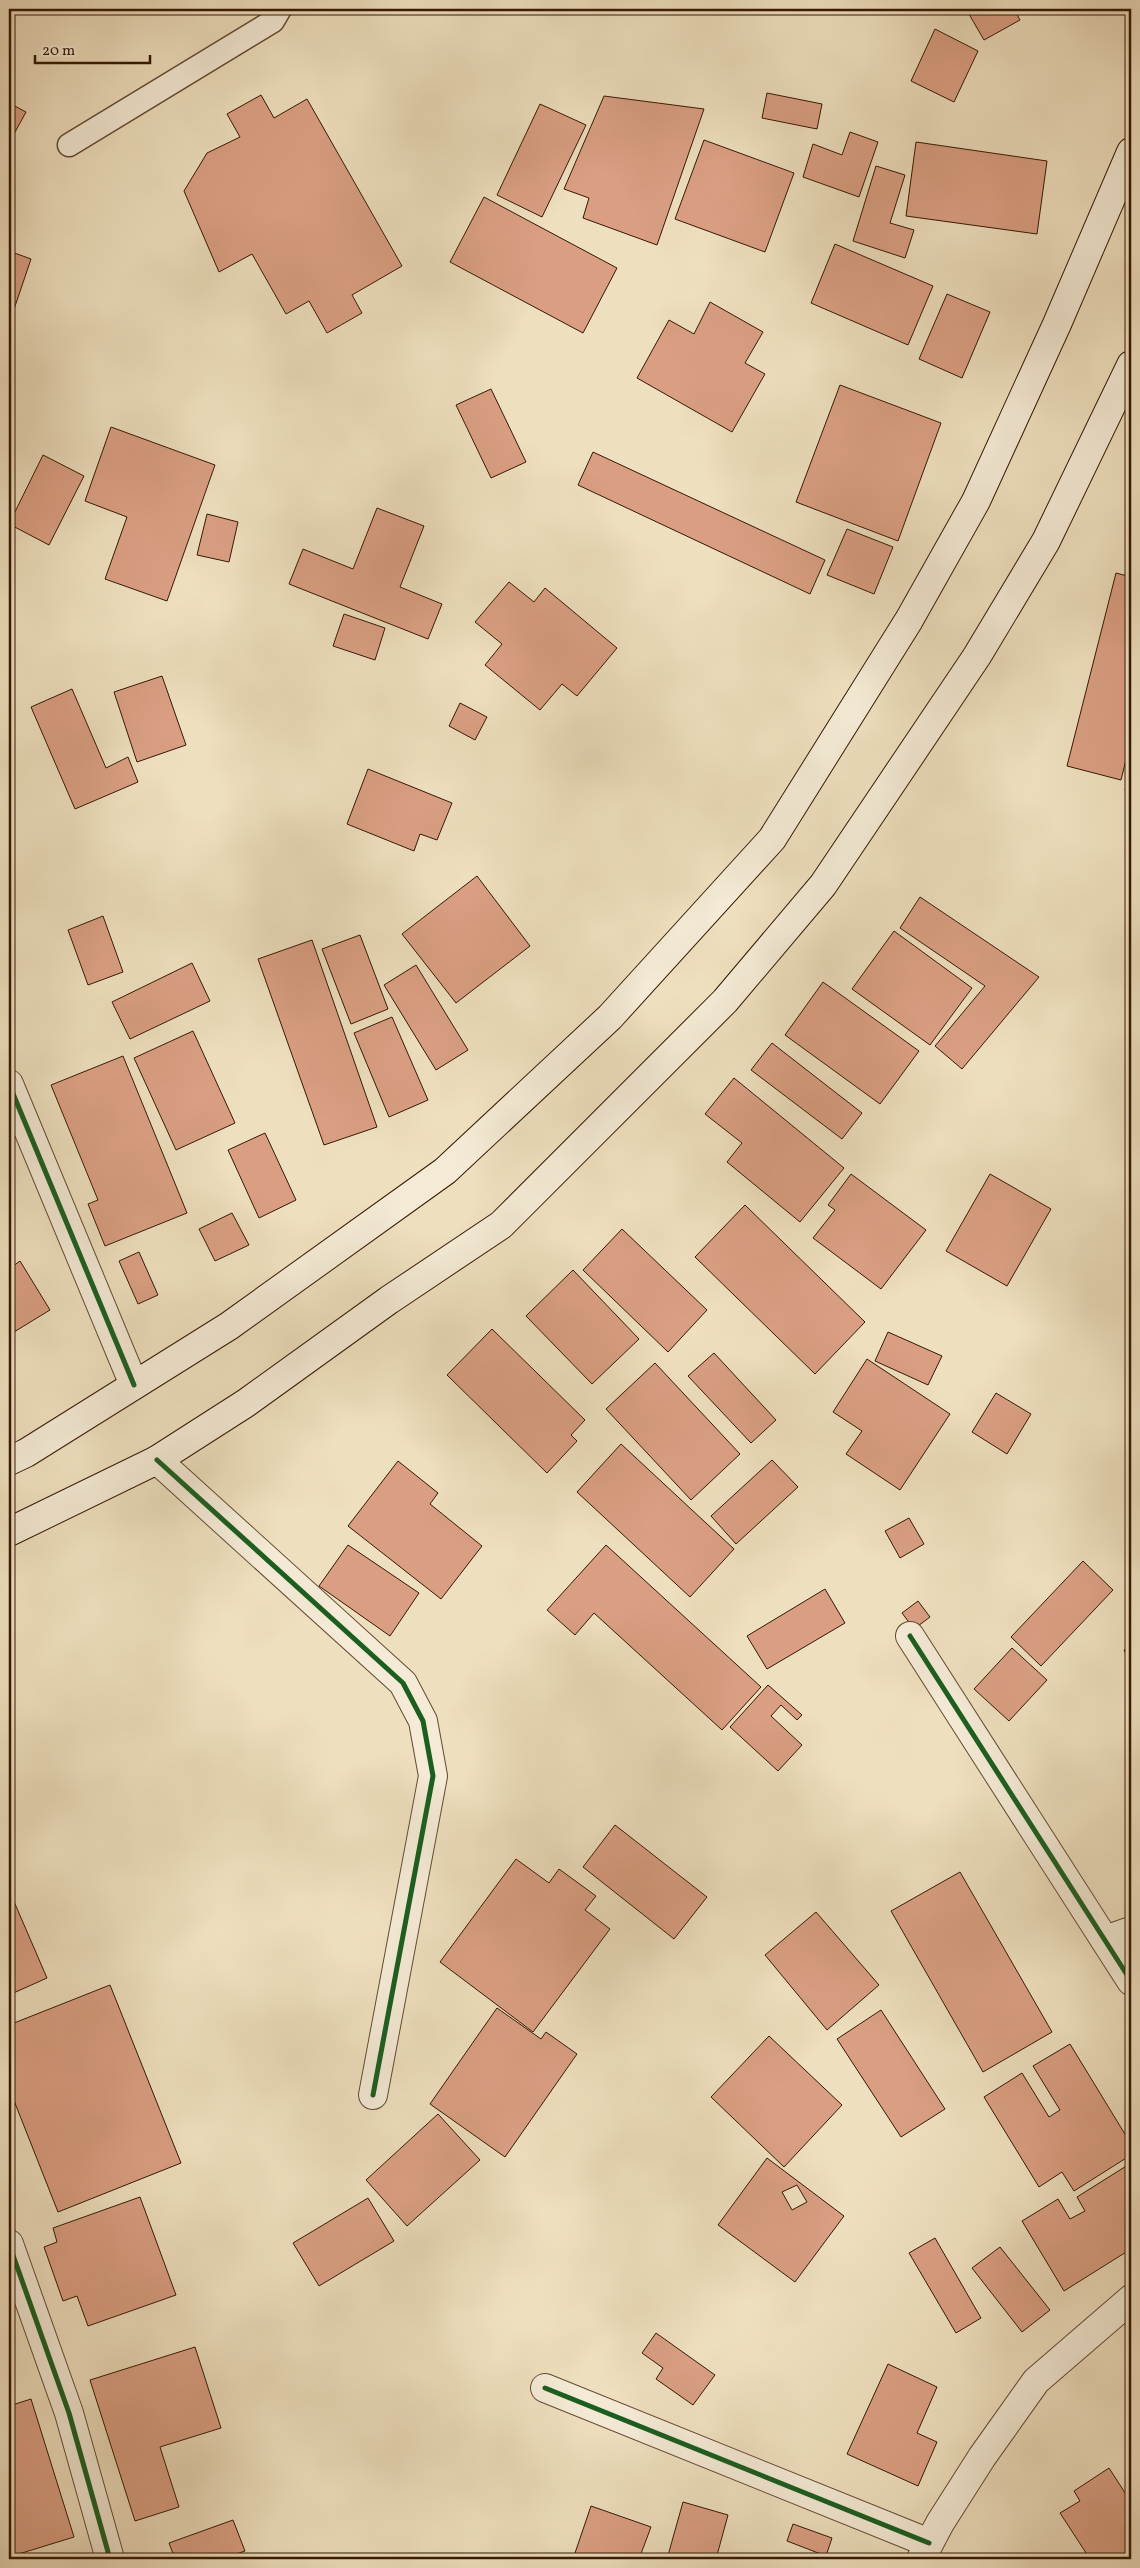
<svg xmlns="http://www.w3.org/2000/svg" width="1140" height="2568" font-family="Vollkorn,serif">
<rect width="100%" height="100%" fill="#eedfbe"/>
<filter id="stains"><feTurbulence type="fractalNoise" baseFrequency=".004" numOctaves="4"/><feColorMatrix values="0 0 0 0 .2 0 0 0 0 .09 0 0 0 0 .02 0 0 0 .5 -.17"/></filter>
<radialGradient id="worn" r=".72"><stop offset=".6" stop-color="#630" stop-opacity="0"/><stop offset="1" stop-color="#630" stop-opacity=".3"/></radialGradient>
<g fill="#da9f83" stroke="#351804" fill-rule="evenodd">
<polygon points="966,9 1014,9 1020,20 984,40"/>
<polygon points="935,29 978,51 954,102 911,81"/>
<polygon points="767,93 822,104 817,129 762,118"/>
<polygon points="261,95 274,118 307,99 402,266 352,295 362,313 327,333 309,301 286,314 252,254 219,272 184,191 207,153 240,137 227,114"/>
<polygon points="604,96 704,109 657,245 583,218 589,198 564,189"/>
<polygon points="9,103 26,112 9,143"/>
<polygon points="540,104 586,125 542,217 497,195"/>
<polygon points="850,132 878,142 859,197 803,177 813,144 842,155"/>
<polygon points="704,140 794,173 765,252 675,219"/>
<polygon points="916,142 1047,161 1037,234 906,216"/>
<polygon points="876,166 905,175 890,223 914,230 905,258 853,241"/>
<polygon points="484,197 617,268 583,333 450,262"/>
<polygon points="835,244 933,286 908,345 811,303"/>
<polygon points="9,251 31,259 9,324"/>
<polygon points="947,294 990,312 962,378 919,359"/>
<polygon points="710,302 763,332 745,363 765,374 732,432 637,378 669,320 694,334"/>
<polygon points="840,385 941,423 898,541 796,502"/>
<polygon points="491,389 526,462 491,478 456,405"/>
<polygon points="111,427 215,465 167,601 105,579 127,517 85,501"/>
<polygon points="593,452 825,560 810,594 578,485"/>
<polygon points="43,455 84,476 49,545 9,524"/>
<polygon points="377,508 424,526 400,587 442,604 428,639 289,584 303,549 353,569"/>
<polygon points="207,514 238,522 229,562 197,555"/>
<polygon points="847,529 893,547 874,594 827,575"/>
<polygon points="1116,573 1131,577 1131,740 1121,780 1067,766"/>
<polygon points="509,582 534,602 545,588 617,648 577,696 562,684 540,710 485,665 502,644 475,622"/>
<polygon points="344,614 385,628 375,660 333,646"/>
<polygon points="162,676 186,745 137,762 114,692"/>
<polygon points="72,689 106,768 128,757 138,782 75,809 31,707"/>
<polygon points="460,703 487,717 475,740 449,726"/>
<polygon points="1131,768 1131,792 1125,790"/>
<polygon points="368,769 452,803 437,840 420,834 414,851 347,824"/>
<polygon points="477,876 530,946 456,1003 402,934"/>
<polygon points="920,897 1039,977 962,1069 935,1046 985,986 900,928"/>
<polygon points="103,916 123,972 88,985 68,930"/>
<polygon points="894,931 972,988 930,1045 852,989"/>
<polygon points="360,935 388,1009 351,1024 322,949"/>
<polygon points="312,940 377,1127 324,1145 258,959"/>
<polygon points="192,963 210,1001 130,1039 112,1002"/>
<polygon points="416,965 468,1050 436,1070 384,985"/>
<polygon points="823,982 919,1051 880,1104 785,1035"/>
<polygon points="392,1017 428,1100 389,1117 354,1033"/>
<polygon points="193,1031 235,1123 176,1150 134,1058"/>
<polygon points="772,1043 862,1113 842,1139 751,1070"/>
<polygon points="123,1056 187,1213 105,1246 88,1204 98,1200 51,1085"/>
<polygon points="734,1078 844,1168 800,1222 727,1162 742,1143 705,1114"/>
<polygon points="265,1133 296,1200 259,1218 228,1150"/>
<polygon points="851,1174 926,1230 881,1289 813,1238 835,1210 828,1205"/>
<polygon points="990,1174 1051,1209 1007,1286 946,1251"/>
<polygon points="745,1205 865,1322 815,1374 695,1257"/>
<polygon points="232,1213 249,1245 215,1261 199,1229"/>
<polygon points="622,1229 707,1310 668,1352 583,1270"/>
<polygon points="139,1252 158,1295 138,1304 119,1261"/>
<polygon points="20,1261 50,1310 9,1335 9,1269"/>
<polygon points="573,1270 639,1339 592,1384 526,1316"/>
<polygon points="492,1329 585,1420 571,1435 577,1441 547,1473 447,1375"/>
<polygon points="888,1332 942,1356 928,1385 875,1361"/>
<polygon points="714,1353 776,1420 751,1443 688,1376"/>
<polygon points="867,1359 950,1414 900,1490 846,1454 862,1431 833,1412"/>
<polygon points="655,1363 740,1454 691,1500 606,1409"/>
<polygon points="996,1393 1031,1414 1007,1454 972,1432"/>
<polygon points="621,1444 734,1549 690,1597 577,1492"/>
<polygon points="772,1460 798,1487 736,1544 711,1516"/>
<polygon points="398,1461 438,1493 430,1504 482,1546 441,1599 348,1526"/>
<polygon points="909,1518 924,1544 900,1558 885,1531"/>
<polygon points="348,1545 419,1593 390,1636 319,1586"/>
<polygon points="606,1545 761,1687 722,1730 594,1613 575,1635 547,1610"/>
<polygon points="1083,1561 1113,1590 1041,1666 1011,1637"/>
<polygon points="825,1589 845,1623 767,1669 747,1636"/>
<polygon points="918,1601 930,1617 914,1629 902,1613"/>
<polygon points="1131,1646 1131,1664 1124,1650"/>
<polygon points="1012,1648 1047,1680 1009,1721 974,1689"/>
<polygon points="768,1685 802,1715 797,1720 781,1705 771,1716 802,1745 778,1771 730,1727"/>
<polygon points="615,1825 707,1897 674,1939 583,1867"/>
<polygon points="516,1859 549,1883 559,1869 596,1896 585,1910 610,1929 533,2032 440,1962"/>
<polygon points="960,1872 1052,2032 983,2072 891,1911"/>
<polygon points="9,1890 47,1978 9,1995"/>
<polygon points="816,1912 879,1985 827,2030 765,1955"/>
<polygon points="110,1985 181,2163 58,2212 9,2088 9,2025"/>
<polygon points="497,2008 541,2039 546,2032 577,2054 505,2157 430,2104"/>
<polygon points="881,2010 945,2109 901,2137 837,2039"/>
<polygon points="769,2036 842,2105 784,2167 711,2097"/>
<polygon points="1070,2044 1131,2144 1131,2155 1074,2191 1062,2172 1039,2187 984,2097 1022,2073 1049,2117 1060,2110 1033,2066"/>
<polygon points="438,2114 480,2160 407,2226 366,2180"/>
<path d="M 767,2158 L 844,2216 L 795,2282 L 718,2225 ZM 797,2185 L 807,2202 L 792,2210 L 782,2192 Z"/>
<polygon points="1131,2163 1131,2249 1064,2291 1022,2221 1058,2199 1070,2219 1085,2211 1077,2197"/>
<polygon points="140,2197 176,2295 88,2326 77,2296 63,2301 44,2247 57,2242 53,2228"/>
<polygon points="368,2198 394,2241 319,2286 293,2243"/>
<polygon points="935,2238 981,2318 956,2333 909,2253"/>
<polygon points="1000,2247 1050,2310 1022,2332 972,2268"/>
<polygon points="656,2333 715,2375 693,2405 656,2379 663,2368 642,2353"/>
<polygon points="195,2347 221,2428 160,2447 179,2507 135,2521 90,2380"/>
<polygon points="888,2364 937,2387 917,2433 937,2442 918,2486 847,2454"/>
<polygon points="31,2399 74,2537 9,2557 9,2406"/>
<polygon points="1109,2468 1131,2502 1131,2559 1090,2559 1060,2513 1080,2501 1074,2491"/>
<polygon points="683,2502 728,2515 716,2559 667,2559"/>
<polygon points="591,2506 651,2527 639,2559 573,2559"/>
<polygon points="233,2520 245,2551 222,2559 175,2559 169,2543"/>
<polygon points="793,2524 832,2538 826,2556 787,2541"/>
</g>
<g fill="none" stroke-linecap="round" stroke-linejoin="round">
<g stroke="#634a32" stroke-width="25">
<polyline id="service" points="69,145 273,21 280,9"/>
</g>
<g stroke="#634a32" stroke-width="30">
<g id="minor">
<polyline points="9,1084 134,1385"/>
<polyline points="157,1460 403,1683 423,1721 433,1776 373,2095"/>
<polyline points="910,1636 1131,1981"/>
<polyline points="1105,1940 1131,1931"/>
<polyline points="9,2244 69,2413 110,2559"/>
<polyline points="545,2388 929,2543"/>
<polyline points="921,2559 940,2523 982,2457 1036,2381 1131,2299"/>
</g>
</g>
<g stroke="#351804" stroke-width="30">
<g id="secondary">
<polyline points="9,1461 26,1453 229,1326 445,1171 610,1017 772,839 909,620 976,501 1057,324 1131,152"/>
<polyline points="9,1532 157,1460 246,1403 389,1300 501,1225 725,1001 823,885 977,656 1046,541 1131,365"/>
</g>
</g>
<use href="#service" stroke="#f4ead5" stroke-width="22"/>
<use href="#minor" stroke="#f4ead5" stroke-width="28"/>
<use href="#secondary" stroke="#f4ead5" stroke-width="28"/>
<g stroke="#f4ead5" stroke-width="8">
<g id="cycleway">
<polyline points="9,1084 134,1385"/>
<polyline points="157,1460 403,1683 423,1721 433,1776 373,2095"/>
<polyline points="910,1636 1131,1981"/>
<polyline points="9,2244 69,2413 110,2559"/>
<polyline points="545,2388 929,2543"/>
</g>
</g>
<use href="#cycleway" stroke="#1b5e20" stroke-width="5"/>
</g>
<rect width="1140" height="2568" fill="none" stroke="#eedfbe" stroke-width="30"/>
<rect x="10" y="10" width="1120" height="2548" fill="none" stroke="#351804" stroke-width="2.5"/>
<rect x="15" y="15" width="1110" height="2538" fill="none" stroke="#351804"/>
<path d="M35 55v8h115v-8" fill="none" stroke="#351804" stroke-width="2.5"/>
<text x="42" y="55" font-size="15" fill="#351804" stroke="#f4ead5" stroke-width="4" paint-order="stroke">20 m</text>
<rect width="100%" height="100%" filter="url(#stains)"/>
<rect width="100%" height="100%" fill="url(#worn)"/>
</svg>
